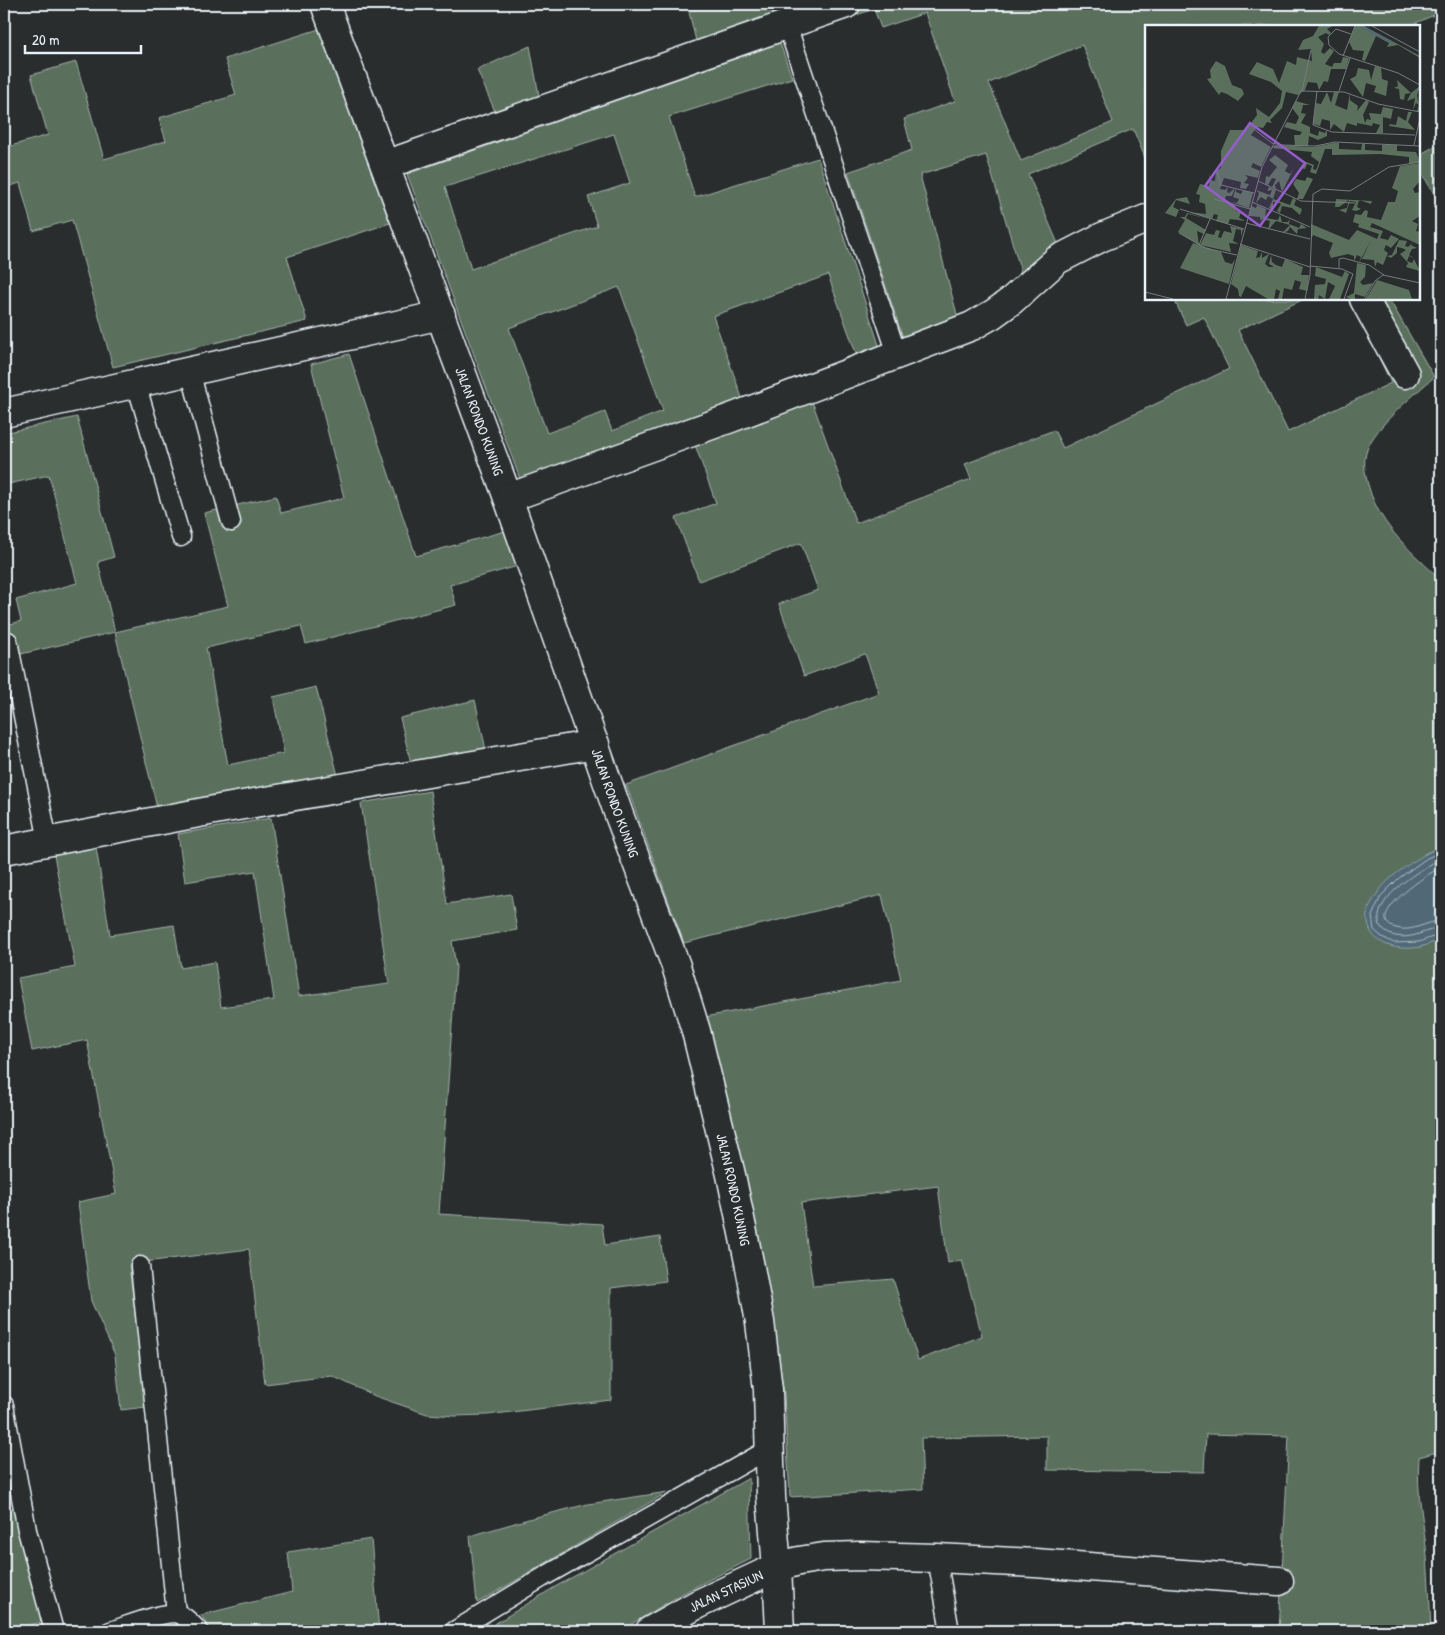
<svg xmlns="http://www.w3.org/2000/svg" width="1445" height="1635" font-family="'Patrick Hand',sans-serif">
<rect width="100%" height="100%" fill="#2a2d2e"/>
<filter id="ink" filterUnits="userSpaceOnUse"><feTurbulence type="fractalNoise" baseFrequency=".02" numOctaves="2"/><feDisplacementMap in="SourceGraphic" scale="10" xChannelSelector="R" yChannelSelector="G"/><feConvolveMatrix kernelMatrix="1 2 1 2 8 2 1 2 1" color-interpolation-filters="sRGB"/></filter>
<g filter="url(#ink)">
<g fill="#5a705c" stroke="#a1b0aa" fill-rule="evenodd">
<path d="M 687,4 L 1441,4 L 1441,12 L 1409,26 L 1146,26 L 1146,160 L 1133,129 L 1028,174 L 1059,246 L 1022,275 L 986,155 L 920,175 L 958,318 L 903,338 L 848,172 L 912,150 L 904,119 L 955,101 L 925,13 L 881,28 L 874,9 L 801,34 L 697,45 ZM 1082,45 L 1113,122 L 1021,161 L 989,83 Z"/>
<polygon points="319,29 390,223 287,257 307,321 113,367 72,220 33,231 20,183 4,188 4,148 48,135 31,75 76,62 104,159 166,141 159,118 236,95 225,59"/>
<path d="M 780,43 L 792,78 L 669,117 L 695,197 L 818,158 L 880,348 L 857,356 L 828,275 L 713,316 L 742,398 L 520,479 L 407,174 ZM 614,134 L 630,183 L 588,197 L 597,226 L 471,269 L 445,187 ZM 619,287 L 663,411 L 612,431 L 605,412 L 547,433 L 509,328 Z"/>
<polygon points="530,46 540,101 497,116 477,70"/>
<polygon points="1441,143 1441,206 1419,168 1419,155"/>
<path d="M 1174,299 L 1304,299 L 1238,330 L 1288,432 L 1391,383 L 1351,299 L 1389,299 L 1434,377 C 1415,394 1381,422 1370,443 C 1362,458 1364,472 1369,488 C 1381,528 1412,552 1441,580 L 1441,846 L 1424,854 L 1420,947 L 1441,939 L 1441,1451 L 1419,1457 C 1416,1494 1424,1521 1427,1557 C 1429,1582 1430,1607 1431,1631 L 1279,1631 L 1289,1436 L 1206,1434 L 1204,1472 L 1047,1470 L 1047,1436 L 921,1438 L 923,1489 L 790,1497 L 784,1394 L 776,1335 L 763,1257 L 741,1157 L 705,1017 L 901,980 L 882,895 L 684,943 L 626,785 L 879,693 L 865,654 L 804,676 L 779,604 L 818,590 L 801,543 L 699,581 L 676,518 L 716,503 L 695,445 L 812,401 L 856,523 L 971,479 L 965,464 L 1054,430 L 1063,448 L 1229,369 L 1204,317 L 1186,325 ZM 938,1186 L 948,1263 L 962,1260 L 982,1336 L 918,1360 L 893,1279 L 813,1286 L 801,1203 Z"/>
<polygon points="349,354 416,556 505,531 518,566 450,585 456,605 306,644 301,626 206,648 228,765 284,753 273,697 316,687 338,776 157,808 115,632 4,658 4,626 21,621 16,600 77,583 49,475 4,485 4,433 77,417 114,557 98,562 115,632 228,606 204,513 276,496 281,513 344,498 311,364"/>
<polygon points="475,700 486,750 411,763 400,718"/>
<polygon points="430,791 447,904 511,894 517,930 452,941 456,967 439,1214 602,1224 605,1245 660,1237 666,1281 611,1288 611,1400 487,1415 455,1416 427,1414 375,1396 332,1376 265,1384 249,1249 129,1264 146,1407 121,1410 115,1355 91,1301 78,1202 116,1194 87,1040 32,1051 18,978 75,967 54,855 96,847 110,935 174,925 181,968 215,962 221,1007 274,1000 255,871 185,882 178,834 271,818 299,996 389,984 361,803"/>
<polygon points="749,1478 751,1559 687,1591 620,1631 483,1631 555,1587"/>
<polygon points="668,1492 477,1603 470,1536 532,1518 588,1504"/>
<polygon points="13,1508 25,1562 42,1622 4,1631 4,1510"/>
<polygon points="371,1539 379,1631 212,1631 201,1615 292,1592 288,1552"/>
</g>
<path fill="#516976" stroke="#8d9faa" d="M 1441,846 L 1441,939 C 1434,942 1427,945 1420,947 C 1399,951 1371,946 1368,922 C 1367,920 1366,917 1367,915 C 1368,909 1373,899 1377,894 C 1388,875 1421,856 1441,846 Z"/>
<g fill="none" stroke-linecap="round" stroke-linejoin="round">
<g stroke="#acbbc4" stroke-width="1">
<polyline points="1441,852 1427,858 1399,878 1381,896 1372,916 1374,930 1382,937 1394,943 1419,942 1441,934"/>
<path d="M 1441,859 C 1421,868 1375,897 1379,922 C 1380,930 1389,935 1396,936 C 1413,940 1426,929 1441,928"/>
<path d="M 1441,867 C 1430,872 1360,918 1396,928 C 1413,933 1426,921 1441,921"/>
</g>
<g stroke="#e8f1f8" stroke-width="21">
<g id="service">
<polyline points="787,25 897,354"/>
<polyline points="190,371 231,522"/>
<polyline points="136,383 181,537"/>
<polyline points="8,641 48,841"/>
<polyline points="140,1266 176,1613"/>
<polyline points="4,1405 27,1530 54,1631"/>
<polyline points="937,1558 950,1631"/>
<path d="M 110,1631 C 124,1627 166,1610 178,1614 C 187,1617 193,1625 199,1631"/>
<polyline points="454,1631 545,1576 769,1449"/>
</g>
</g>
<g stroke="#e8f1f8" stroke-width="31">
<g id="minor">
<path id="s1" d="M 325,4 L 508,498 L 619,815 L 676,966 L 696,1031 L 731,1175 L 750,1267 L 760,1322 L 768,1390 L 771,1497 L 777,1567 L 780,1631"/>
<polyline points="385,165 846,4"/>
<polyline points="1364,299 1405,374"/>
<polyline points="4,413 441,315"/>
<polyline points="508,498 731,418 972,326 993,314 1011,301 1057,260 1102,237 1146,219"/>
<polyline points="4,850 220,809 595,744"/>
<path id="s2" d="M 650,1631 L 698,1604 L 777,1567 L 799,1561 L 824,1557 L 860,1556 L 937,1558 L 1035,1563 L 1279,1581"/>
</g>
</g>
<use href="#service" stroke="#2a2d2e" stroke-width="18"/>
<use href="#minor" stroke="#2a2d2e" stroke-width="28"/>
</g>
</g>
<g text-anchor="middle" stroke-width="4.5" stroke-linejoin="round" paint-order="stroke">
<g font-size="14" fill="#e8f1f8" stroke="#2a2d2e">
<text dy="5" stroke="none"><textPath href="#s1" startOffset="445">JALAN RONDO KUNING</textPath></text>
<text dy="5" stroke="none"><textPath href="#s1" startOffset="850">JALAN RONDO KUNING</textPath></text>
<text dy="5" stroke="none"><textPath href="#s1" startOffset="1255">JALAN RONDO KUNING</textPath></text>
<text dy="5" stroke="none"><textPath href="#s2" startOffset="86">JALAN STASIUN</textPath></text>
</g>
</g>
<g transform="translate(1145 25)">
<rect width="275" height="275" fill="#2a2d2e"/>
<path d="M 174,1 L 187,1 L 182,4 L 186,8 L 184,10 L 181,8 L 173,12 L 179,19 L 176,27 L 179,29 L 185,23 L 189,26 L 180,39 L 187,42 L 189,38 L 196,38 L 198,32 L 204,33 L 201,44 L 186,44 L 183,57 L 179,56 L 174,65 L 172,58 L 163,57 L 160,65 L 153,70 L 141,67 L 137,83 L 125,95 L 127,98 L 122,97 L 118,103 L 112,102 L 106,110 L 126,122 L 116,142 L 108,138 L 106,142 L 115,146 L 113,153 L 100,150 L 103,153 L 99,158 L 104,159 L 101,164 L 95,163 L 96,157 L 79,153 L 75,164 L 80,165 L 83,162 L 82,167 L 84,168 L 90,163 L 87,171 L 81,171 L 80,174 L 90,180 L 91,186 L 96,187 L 94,193 L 101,196 L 85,194 L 83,199 L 71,196 L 73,190 L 69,189 L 67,194 L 44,187 L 61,189 L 60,179 L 54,177 L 55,170 L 51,169 L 55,159 L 64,161 L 65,147 L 65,155 L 70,156 L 71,146 L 76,143 L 76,126 L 85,105 L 101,105 L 112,90 L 111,83 L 124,92 L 135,78 L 137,66 L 126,57 L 104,49 L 112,37 L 128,44 L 134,58 L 142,36 L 151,40 L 152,32 L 167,36 L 166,24 L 153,25 L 158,15 L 168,11 ZM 210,1 L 219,1 L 275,31 L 275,33 L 253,20 L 242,22 L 244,18 L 231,11 L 220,36 L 217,35 L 219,26 L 208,25 L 204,17 ZM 71,36 L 80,41 L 87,60 L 97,64 L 99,69 L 93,76 L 82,69 L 76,67 L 74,70 L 62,54 L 66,53 L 65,45 ZM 230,41 L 236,43 L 237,54 L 243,56 L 241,71 L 229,67 L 231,61 L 221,58 L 218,72 L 205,54 L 211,51 L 213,43 L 224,45 L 226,55 ZM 252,55 L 266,68 L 275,61 L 272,70 L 275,86 L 272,86 L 274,80 L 271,78 L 268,85 L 270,73 L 262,76 L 266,68 L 260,69 L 259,75 L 255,74 L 254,64 L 249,63 L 253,61 ZM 182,67 L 186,78 L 189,67 L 194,67 L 190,80 L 202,85 L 205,68 L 205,75 L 213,81 L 212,86 L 221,75 L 224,77 L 218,90 L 220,98 L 222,94 L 226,95 L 224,88 L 236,89 L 238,82 L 248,84 L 246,94 L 238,92 L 238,108 L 231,108 L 235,100 L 228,98 L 227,101 L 212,98 L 212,101 L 202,98 L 199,107 L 189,99 L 185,105 L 185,96 L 177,94 L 175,101 L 168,99 L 171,78 L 176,79 ZM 151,76 L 165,80 L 158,80 L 156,88 L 161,89 L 156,98 L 165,102 L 165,108 L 173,111 L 174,106 L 180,108 L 182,105 L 182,111 L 173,115 L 164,111 L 163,121 L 150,121 L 149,110 L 155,110 L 157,107 L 139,102 L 142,97 L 151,99 L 154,92 L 147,83 ZM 263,87 L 267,87 L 263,97 L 270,105 L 244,101 L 245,99 L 251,100 L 253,91 L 261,96 ZM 189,118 L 194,118 L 194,124 L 216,125 L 217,119 L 220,119 L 220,125 L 237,126 L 237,120 L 252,120 L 252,126 L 271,127 L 275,137 L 264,139 L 264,132 L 235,129 L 187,130 L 187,124 L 180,124 L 171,149 L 165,147 L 167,141 L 162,139 L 160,144 L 156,143 L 161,137 L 169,140 L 168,144 L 171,145 L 174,137 L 166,131 L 167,127 L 127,123 L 130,120 L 168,122 ZM 130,130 L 143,140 L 140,146 L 145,149 L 149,143 L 137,167 L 134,156 L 130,160 L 131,164 L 127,162 L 131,154 L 127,153 L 123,160 L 120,159 L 121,151 L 124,152 L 132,142 L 124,135 ZM 275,138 L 275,156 L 268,164 L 270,168 L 275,167 L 275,191 L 267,196 L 273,199 L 271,206 L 275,207 L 275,220 L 227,198 L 225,202 L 238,206 L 235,213 L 243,215 L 246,210 L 254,214 L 246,223 L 241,220 L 239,225 L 243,228 L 238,240 L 232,237 L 230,242 L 229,235 L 217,234 L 226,215 L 214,238 L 216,232 L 212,230 L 209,236 L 209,231 L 203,229 L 186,233 L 184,228 L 188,218 L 168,210 L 166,215 L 166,199 L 204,215 L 212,205 L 232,214 L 234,209 L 213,202 L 214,199 L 208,197 L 210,189 L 216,190 L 220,185 L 223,186 L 222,192 L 236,195 L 243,177 L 250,177 L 253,166 L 247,163 L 255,141 ZM 162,152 L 168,154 L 158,174 L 152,174 L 154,168 L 148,159 L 151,154 L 160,156 ZM 124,162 L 131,165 L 128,174 L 145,180 L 148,173 L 151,175 L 149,180 L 157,184 L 155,190 L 147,183 L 137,181 L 135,188 L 132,186 L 136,179 L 132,177 L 128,177 L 128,185 L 124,183 L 128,174 L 123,171 L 121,175 L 116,172 L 111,178 L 114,168 L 111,165 L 125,170 L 127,165 L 122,166 ZM 91,163 L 91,167 L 96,169 L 98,165 L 108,168 L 104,183 L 86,177 L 92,178 L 94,174 L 88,172 ZM 42,172 L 45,179 L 31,175 L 28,182 L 34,185 L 31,192 L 20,188 L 31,174 ZM 191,174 L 227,176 L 226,179 L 214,175 L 212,182 L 216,184 L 211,186 L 207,185 L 211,177 L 205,176 L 201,188 L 194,185 L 202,183 L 204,175 L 194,182 L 190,182 ZM 112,180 L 121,184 L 120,193 L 133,195 L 135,190 L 137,197 L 143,197 L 145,194 L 144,199 L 154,203 L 156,199 L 162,203 L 153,204 L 152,209 L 145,202 L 143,206 L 137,208 L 145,200 L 131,196 L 123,205 L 125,196 L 117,194 L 116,197 L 115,192 L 104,191 L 106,181 L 111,183 ZM 42,188 L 64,194 L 43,189 L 41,193 L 61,205 L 59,209 L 52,206 L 54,220 L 33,207 L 40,195 L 35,192 L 40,192 ZM 85,201 L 98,204 L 96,212 L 96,205 L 91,204 L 88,216 L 94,219 L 84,218 L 86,227 L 55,220 L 61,208 L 69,210 L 71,205 L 75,206 L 73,212 L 76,213 L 79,206 L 87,208 ZM 254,215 L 262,216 L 260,221 L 263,222 L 268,217 L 266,220 L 272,223 L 267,224 L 264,230 L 269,233 L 264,231 L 262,236 L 267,238 L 269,234 L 275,246 L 261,242 L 263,238 L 255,229 L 261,225 L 257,223 L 252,222 L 252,228 L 246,233 L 242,231 L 247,230 ZM 48,218 L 76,227 L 80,237 L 87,239 L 90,234 L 84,259 L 35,243 ZM 96,220 L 113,226 L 111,233 L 115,232 L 117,227 L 117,233 L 124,229 L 120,239 L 124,242 L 129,242 L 124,239 L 126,230 L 127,237 L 131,240 L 137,242 L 140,234 L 158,242 L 156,250 L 164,250 L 162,266 L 154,264 L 156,257 L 150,255 L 147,265 L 139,263 L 137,274 L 133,274 L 135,266 L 131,264 L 129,274 L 123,274 L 101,261 L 96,272 L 94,271 L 93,264 L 86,259 ZM 212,238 L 221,240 L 220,252 L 215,257 L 218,260 L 228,258 L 220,272 L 210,269 L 210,274 L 206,274 L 201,272 L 209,268 ZM 171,242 L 197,252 L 200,246 L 204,249 L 195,274 L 184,274 L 190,261 L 183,257 L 180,274 L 174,270 L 173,274 L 169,274 L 170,260 L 180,259 L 181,254 L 170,251 ZM 232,255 L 264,265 L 267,274 L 221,274 Z" fill="#5a705c"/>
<path fill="none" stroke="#516976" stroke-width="2.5" d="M 215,1 L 246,17"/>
<path fill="none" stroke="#767b7f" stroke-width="1" d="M 227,1 L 275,27M 206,9 L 191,4 L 183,12 L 184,20 L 194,29 L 253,48 L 275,60M 198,31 L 210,1M 157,66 L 166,25M 172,66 L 168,100 L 187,107 L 270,110M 194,66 L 205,33M 110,105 L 127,118 L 137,120 L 170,121 L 190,117 L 275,121M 269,120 L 275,93M 72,147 L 76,160 L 109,168M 113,156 L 156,176 L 210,178M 69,174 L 105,184M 107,177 L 165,202M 35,184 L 99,204M 101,198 L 165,214M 34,208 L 60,223 L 92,230M 95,219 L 165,242M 54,220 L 65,194M 165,241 L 197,244 L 208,249 L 199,274M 194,243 L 194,234 L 198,233 L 224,240 L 239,250M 0,267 L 28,274M 81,274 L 117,142 L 156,66 L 199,67 L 233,79 L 275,87M 160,274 L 165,250 L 168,169 L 177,164 L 205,166 L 244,142 L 275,137M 220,274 L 230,256 L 238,250 L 275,258M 274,274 L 275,258"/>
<path fill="#965dcd" fill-opacity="0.15" stroke="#965dcd" stroke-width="2.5" d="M 105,98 L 160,138 L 115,201 L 60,161 Z"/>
<rect width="275" height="275" fill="none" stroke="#e8f1f8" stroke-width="2.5"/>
</g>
<rect width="1445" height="1635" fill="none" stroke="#2a2d2e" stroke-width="20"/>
<rect x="10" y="10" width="1425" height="1615" fill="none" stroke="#e8f1f8" stroke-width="2" filter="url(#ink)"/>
<path d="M25 45v8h116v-8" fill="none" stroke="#e8f1f8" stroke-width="2.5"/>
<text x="32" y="45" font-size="15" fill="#e8f1f8" stroke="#2a2d2e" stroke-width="4" paint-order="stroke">20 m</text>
</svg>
